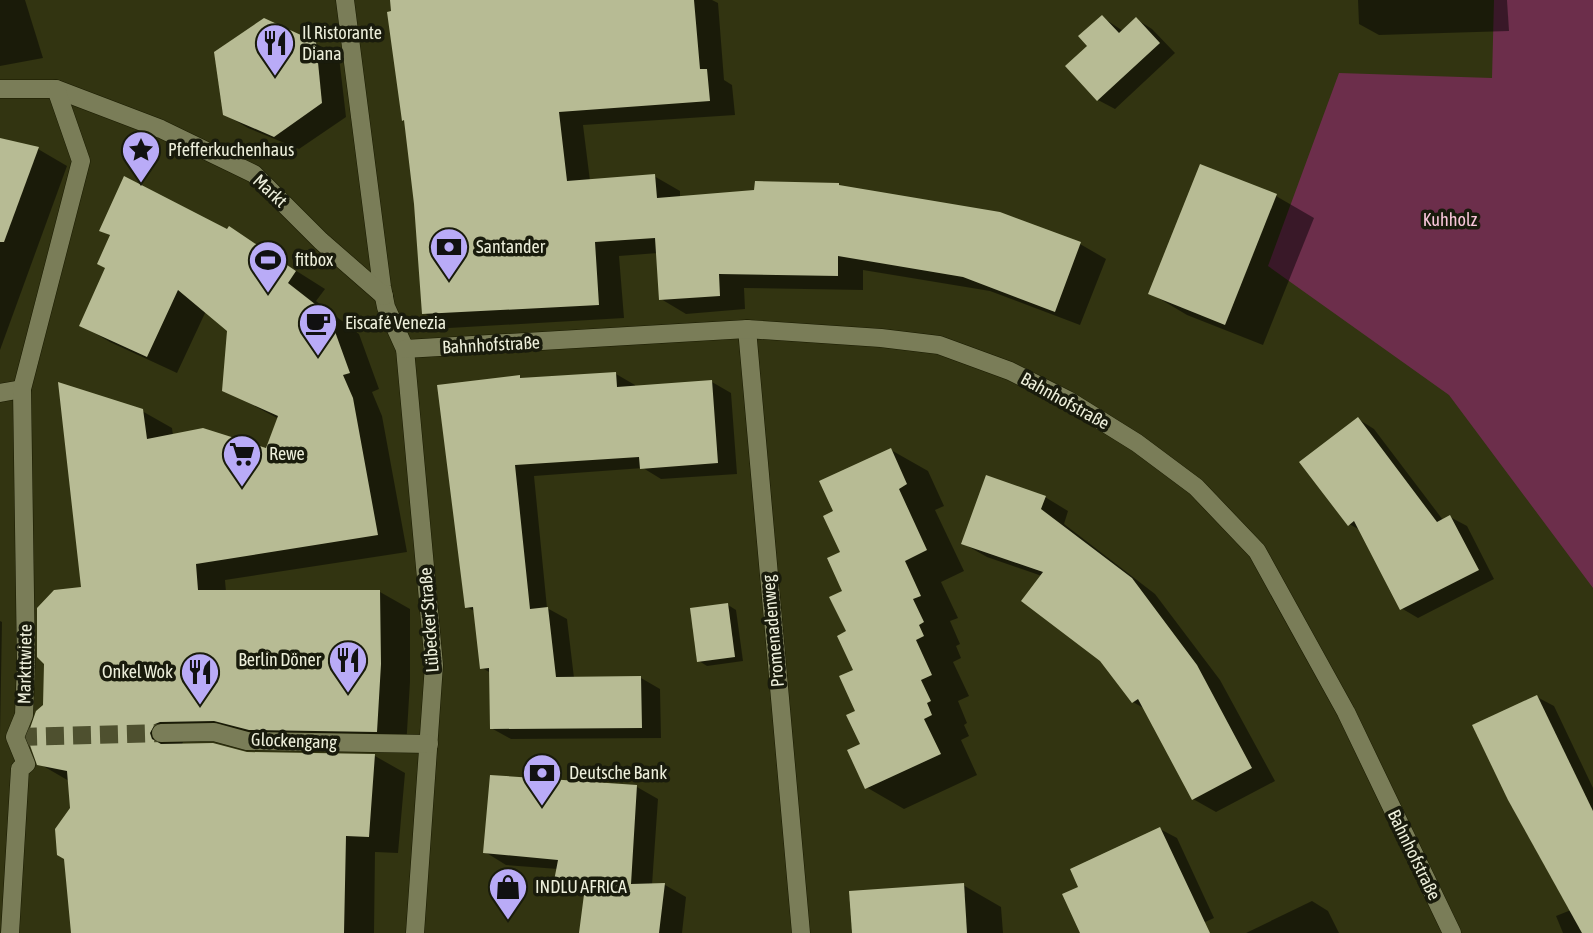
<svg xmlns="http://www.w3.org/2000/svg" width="1593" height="933" font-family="'Asap Condensed',sans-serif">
<rect width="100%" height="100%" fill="#323411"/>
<polygon fill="#6c2e4b" points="1494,0 1593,0 1593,588 1449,395 1268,266 1339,73 1492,78"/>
<g fill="#0007">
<polygon points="0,0 25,0 43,58 0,66"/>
<polygon points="392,0 712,0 718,3 724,80 732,85 735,115 583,125 590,181 654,176 680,191 680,198 839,185 844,188 1000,214 1080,244 1106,259 1080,325 990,291 863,270 863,290 744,288 745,309 686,314 661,299 658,253 619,256 624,318 449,328 424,313 416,204 406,121 403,120"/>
<polygon points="1358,0 1507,0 1509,31 1379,35 1359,24"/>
<polygon points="1102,17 1123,31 1136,19 1152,29 1175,53 1115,109 1098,100 1090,46"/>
<polygon points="315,43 339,57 346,117 299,149 248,128 224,114"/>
<polygon points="0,139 38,149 67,166 0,350"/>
<polygon points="1276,196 1314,218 1263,345 1187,315 1150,293"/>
<polygon points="230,229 325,289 316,301 359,334 379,389 372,392 382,416 407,552 225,580 226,592 380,592 410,609 410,682 406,748 245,737 184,740 181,746 247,754 375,756 405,773 398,853 375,852 374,933 73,933 72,808 69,781 38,763 45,706 142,411 172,428 173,436 267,450 279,419 224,390 229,330 206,311 177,373 110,342 81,325 107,268 111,236 102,231 228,231"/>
<polygon points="616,374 635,385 635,387 712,382 731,393 737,474 661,479 643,468 534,476 547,608 567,619 574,678 641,678 660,689 661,738 511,739 491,728 491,673 482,668 476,612 467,607 519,377 524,380"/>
<polygon points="1358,419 1374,429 1443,520 1450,517 1467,526 1494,579 1418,618 1401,608 1362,531 1349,524"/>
<polygon points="891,450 928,471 944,506 935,510 964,571 941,582 958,618 950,621 960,644 956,646 961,658 953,662 969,696 958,701 967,723 964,725 969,736 961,740 977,775 904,809 866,787 857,712 855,671 848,632 842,553 836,512"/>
<polygon points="1045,497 1068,511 1064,524 1155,594 1220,680 1275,781 1216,812 1193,799 1145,709 1133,702 1042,576 987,557 964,544"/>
<polygon points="728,605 736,610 743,661 707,666 699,661"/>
<polygon points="0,621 2,622 0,735"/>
<polygon points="1537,697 1554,706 1593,788 1593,933 1563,933 1556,916 1571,910"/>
<polygon points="637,787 658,799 652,885 665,885 686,897 682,933 581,933 586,892 577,892 556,880 558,869 506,865 485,852"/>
<polygon points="1160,829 1177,838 1214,918 1181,933 1082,933 1080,888"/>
<polygon points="963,885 1001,907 1003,933 854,933"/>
<polygon points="1312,901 1328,911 1339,933 1246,933"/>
</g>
<g fill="#b7bb94">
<polygon points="390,0 694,0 700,69 707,69 710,101 559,112 567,181 655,174 657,198 754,190 755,181 839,183 839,185 1000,212 1081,242 1055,312 963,277 838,256 838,276 719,274 720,296 659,300 655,238 595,242 599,305 422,314 414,204 404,120 402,121 387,12 391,11"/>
<polygon points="1102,15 1119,33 1136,17 1160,43 1097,101 1065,66 1087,46 1078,36"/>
<polygon points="264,18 316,42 322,103 274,137 223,115 214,52"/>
<polygon points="0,138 39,147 4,242 0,242"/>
<polygon points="1200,164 1277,194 1225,325 1148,294"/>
<polygon points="124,176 227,229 229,226 296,271 288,283 329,315 350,373 343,375 353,398 378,535 196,564 198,590 380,590 381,664 377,732 249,730 214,721 160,722 155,724 150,733 152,739 161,744 213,743 247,752 375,754 369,837 346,836 344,933 71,933 64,859 57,855 55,829 70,808 67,771 37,765 27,737 36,711 43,705 44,664 37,657 37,608 54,590 81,587 58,382 143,409 147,439 203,428 266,448 278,416 222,391 227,331 178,290 147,357 79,326 105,268 97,264 110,235 99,231"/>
<polygon points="616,372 617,387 712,380 718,463 640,469 639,457 515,465 530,609 548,607 556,677 641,676 642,728 490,729 489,668 480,669 473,607 465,608 437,385 520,375 520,378"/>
<polygon points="1358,417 1437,522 1450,515 1479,570 1400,610 1354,521 1348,526 1299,462"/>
<polygon points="891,448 907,484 899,489 927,550 905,561 921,596 913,599 924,622 919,625 924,636 916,640 932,675 921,680 931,701 927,703 932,715 924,719 941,754 865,789 847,750 860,744 846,715 855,711 839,676 853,670 837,636 846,631 829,597 842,591 827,558 840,552 823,516 833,511 819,481"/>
<polygon points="986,475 1046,496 1041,509 1132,578 1197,665 1252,768 1192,800 1138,699 1132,703 1100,661 1021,601 1043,572 961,544"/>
<polygon points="728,603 735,657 697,662 690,608"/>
<polygon points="1537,695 1593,811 1593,933 1582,933 1508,800 1472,725"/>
<polygon points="490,775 637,785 631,884 665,883 659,933 579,933 586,879 554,881 558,860 483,853"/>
<polygon points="1160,827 1210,933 1080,933 1062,894 1078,887 1070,869"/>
<polygon points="964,883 967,933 852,933 849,891"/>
</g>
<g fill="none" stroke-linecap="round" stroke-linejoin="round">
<polyline stroke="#4e502f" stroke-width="18" stroke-dasharray="18 9" stroke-linecap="butt" points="19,737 161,733"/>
<g stroke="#1a1b00" stroke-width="19">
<g id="minor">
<polyline points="345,0 382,287 386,307 405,349 434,665 415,933"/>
<polyline points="0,89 56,89 161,129 254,174 321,241 384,296"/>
<polyline points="747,329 801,933"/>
<polyline points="405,349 747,329 881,338 939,345 1010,371 1068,400 1137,443 1196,487 1257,551 1346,712 1452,933"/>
<polyline points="0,393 22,389"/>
<polyline points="161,733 214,732 247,741 429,744"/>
<polyline points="10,933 20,769 26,764 15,737 24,715 26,663 22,389 81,161 56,89"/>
</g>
</g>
<use href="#minor" stroke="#7a7d58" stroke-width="18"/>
</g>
<defs>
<g id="restaurant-pin" transform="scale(2.0125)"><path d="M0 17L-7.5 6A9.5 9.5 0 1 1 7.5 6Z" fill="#b9abf7" stroke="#191b0c"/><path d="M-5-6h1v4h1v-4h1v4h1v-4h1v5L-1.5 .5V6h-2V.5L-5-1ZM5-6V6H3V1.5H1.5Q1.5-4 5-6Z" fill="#111"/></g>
<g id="sight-pin" transform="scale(2.0125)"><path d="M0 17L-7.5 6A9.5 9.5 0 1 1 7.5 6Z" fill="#b9abf7" stroke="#191b0c"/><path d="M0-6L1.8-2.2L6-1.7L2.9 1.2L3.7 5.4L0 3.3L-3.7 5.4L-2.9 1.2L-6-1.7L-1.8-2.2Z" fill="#111"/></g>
<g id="bank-pin" transform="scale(2.0125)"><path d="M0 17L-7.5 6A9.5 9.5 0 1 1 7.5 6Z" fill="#b9abf7" stroke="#191b0c"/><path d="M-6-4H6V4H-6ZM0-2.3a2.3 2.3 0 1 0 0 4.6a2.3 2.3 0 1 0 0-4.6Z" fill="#111"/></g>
<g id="stadium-pin" transform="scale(2.0125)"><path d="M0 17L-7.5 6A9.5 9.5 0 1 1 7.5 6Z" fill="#b9abf7" stroke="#191b0c"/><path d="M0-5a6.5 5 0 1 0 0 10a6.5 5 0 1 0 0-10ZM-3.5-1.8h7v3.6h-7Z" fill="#111"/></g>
<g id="cafe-pin" transform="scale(2.0125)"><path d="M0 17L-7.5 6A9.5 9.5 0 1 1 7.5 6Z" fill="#b9abf7" stroke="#191b0c"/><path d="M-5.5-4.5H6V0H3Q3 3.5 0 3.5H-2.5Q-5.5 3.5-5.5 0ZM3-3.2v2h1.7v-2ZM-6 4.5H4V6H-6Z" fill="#111"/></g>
<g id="supermarket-pin" transform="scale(2.0125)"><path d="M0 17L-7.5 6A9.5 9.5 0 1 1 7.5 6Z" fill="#b9abf7" stroke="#191b0c"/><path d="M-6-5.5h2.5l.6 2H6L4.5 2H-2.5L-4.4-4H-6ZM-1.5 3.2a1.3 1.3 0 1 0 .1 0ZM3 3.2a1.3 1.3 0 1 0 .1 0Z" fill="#111"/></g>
<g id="shop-pin" transform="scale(2.0125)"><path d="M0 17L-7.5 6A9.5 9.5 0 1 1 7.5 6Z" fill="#b9abf7" stroke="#191b0c"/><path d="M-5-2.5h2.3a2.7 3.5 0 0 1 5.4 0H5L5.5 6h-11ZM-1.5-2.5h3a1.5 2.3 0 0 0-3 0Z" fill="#111"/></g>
</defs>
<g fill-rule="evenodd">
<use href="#restaurant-pin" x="275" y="43"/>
<use href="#sight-pin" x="141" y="150"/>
<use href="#bank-pin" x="449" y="247"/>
<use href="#stadium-pin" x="268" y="260"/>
<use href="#cafe-pin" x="318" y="323"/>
<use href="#supermarket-pin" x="242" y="454"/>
<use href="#restaurant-pin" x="348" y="660"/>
<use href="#restaurant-pin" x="200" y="672"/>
<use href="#bank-pin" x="542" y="773"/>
<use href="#shop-pin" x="508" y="887"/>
</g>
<g text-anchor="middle" stroke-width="7" stroke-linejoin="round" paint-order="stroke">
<g font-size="18" fill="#edefdb" stroke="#191b0c" text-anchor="start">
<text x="302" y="39">Il Ristorante<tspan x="302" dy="21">Diana</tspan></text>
<text x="168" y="156">Pfefferkuchenhaus</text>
<text x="476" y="253">Santander</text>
<text x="295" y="266">fitbox</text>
<text x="345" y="329">Eiscafé Venezia</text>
<text x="269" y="460">Rewe</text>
<text x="321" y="666" text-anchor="end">Berlin Döner</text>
<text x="173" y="678" text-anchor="end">Onkel Wok</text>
<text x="569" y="779">Deutsche Bank</text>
<text x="535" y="893">INDLU AFRICA</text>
</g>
<g font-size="18" fill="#edefdb" stroke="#191b0c">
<text transform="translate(270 191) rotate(43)" y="6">Markt</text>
<text transform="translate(491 345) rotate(-3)" y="6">Bahnhofstraße</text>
<text transform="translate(1065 401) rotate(29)" y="6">Bahnhofstraße</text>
<text transform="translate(429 620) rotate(-94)" y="6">Lübecker Straße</text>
<text transform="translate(773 631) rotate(-95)" y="6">Promenadenweg</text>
<text transform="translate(25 664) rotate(-89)" y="6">Markttwiete</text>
<text transform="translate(294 741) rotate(2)" y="6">Glockengang</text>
<text transform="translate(1414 855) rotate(64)" y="6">Bahnhofstraße</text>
</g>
<g font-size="18" fill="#f9c6da" stroke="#191b0c">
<text x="1450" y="226">Kuhholz</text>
</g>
</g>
</svg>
